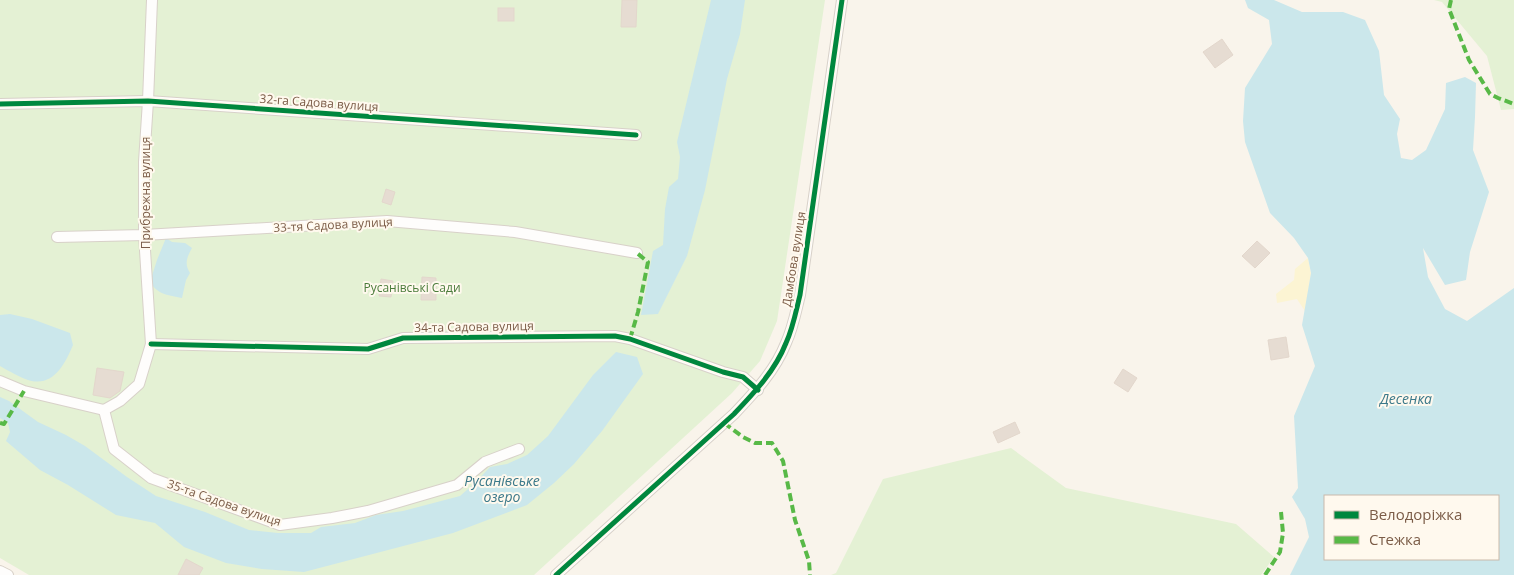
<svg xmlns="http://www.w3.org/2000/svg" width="1514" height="575" font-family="'Open Sans',sans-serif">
<rect width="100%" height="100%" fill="#f9f4eb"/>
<g fill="#e4f1d4">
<polygon points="0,0 825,0 777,321 760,361 732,393 534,575 29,575 0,558"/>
<polygon points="1434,0 1514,0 1514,109 1501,110 1487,56 1442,2"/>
<polygon points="1011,448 1066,488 1236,524 1274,557 1261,575 831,575 836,573 883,479"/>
</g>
<polygon fill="#fcf4d3" points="1308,258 1311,274 1305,311 1297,299 1277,303 1276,294 1294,280 1295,269"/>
<g fill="#cbe7eb" fill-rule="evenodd">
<polygon points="711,0 745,0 740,34 727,79 705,190 687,256 658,314 641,315 653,251 663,245 665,209 669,187 678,179 680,157 677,142"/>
<path d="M 1245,0 L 1274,0 L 1302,12 L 1343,12 L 1365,20 L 1379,51 L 1384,95 L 1400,119 L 1397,134 L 1401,158 L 1412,160 L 1426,150 L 1445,109 L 1446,83 L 1465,77 L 1476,83 L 1475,117 L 1473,150 L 1489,192 L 1470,252 L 1466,280 L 1445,285 L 1423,248 L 1428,277 L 1445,309 L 1467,321 L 1514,288 L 1514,575 L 1290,575 L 1309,537 L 1305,519 L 1292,497 L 1298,488 L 1294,416 L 1315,366 L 1302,325 L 1311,273 L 1308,258 L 1294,238 L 1270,213 L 1245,142 L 1243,121 L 1245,88 L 1272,44 L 1269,20 L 1248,8 ZM 1325,496 L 1498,496 L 1498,559 L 1325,559 Z"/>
<path d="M 166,238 L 172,242 L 185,243 L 192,248 C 187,257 184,264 190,273 L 186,280 L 182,298 C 168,295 158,295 150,282 L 157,260 Z"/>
<path d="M 10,314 L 32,319 L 70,333 L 73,345 C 65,364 53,388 28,380 C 19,377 9,371 0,366 L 0,315 Z"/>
<polygon points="616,352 637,357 643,374 602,431 574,464 554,483 527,505 453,533 304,572 262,569 226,563 184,547 155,523 116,515 68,485 40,470 6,441 10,432 8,423 0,418 0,397 9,401 38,422 66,435 85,446 127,477 156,496 205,512 249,530 278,533 311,533 321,527 355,523 376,515 403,511 460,496 475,483 490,467 507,464 527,455 548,436 593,375"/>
</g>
<g fill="#e6dcd2" stroke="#e3d7cc">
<polygon points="622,0 637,0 636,27 621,27"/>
<rect x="498" y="8" width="16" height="13"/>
<polygon points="1222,39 1233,55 1215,68 1203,52"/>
<polygon points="386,189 395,192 391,205 382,202"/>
<polygon points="1257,241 1270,253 1255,268 1242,256"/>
<polygon points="422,277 436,278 436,300 421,300"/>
<polygon points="381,279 393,281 391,297 379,296"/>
<polygon points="1286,337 1289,357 1271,360 1268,340"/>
<polygon points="97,368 124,372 120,391 110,398 93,395"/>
<polygon points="1123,369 1137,378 1128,392 1114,383"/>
<polygon points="1015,422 1020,433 998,443 993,432"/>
<polygon points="186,559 203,568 199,575 178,575"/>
</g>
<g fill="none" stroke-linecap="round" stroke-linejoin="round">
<g stroke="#d8d1c9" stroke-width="12">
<g id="minor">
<polyline points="0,104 148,101 636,135"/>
<polyline points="57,237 144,235 387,221 515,232 637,253"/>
<polyline points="151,344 368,349 403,338 615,336 630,339 723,372 743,377 758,390"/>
<polyline points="0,381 24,391 104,410 120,401 139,384 151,344 144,235 144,162 148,101 152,0"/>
<polyline points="104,410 114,449 151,478 280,525 332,518 368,511 457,485 485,462 519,449"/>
<polyline points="0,571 8,575"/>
<path d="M 556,575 L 734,414 C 754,393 775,371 786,343 C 793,328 796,311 800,295 L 842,0"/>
</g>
</g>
<use href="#minor" stroke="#fefdfc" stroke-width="10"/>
<g stroke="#58b947" stroke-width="4" stroke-dasharray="8 4" stroke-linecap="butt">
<polyline points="1451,0 1449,9 1469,60 1490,94 1498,98 1514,104"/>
<polyline points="630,339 638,312 648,262 637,253"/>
<polyline points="0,423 4,424 24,391"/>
<polyline points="724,423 743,437 755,443 772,443 783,461 795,520 809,561 810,575"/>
<polyline points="1265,575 1280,552 1283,533 1281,512"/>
</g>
<g stroke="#fff9ee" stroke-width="8">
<g id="cycleway">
<polyline points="0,104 148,101 636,135"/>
<polyline points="151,344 368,349 403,338 615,336 630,339 723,372 743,377 758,390"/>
<path d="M 556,575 L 734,414 C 754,393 775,371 786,343 C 793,328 796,311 800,295 L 842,0"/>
</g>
</g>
<use href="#cycleway" stroke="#00873e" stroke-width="5"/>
</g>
<g text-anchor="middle" stroke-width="4" stroke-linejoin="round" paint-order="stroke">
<g font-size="12" fill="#7b5c47" stroke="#fff9ee">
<text transform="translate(319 103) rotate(4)" y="4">32-га Садова вулиця</text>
<text transform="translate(146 193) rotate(-90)" y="4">Прибрежна вулиця</text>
<text transform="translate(333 225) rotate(-3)" y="4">33-тя Садова вулиця</text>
<text transform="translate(794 259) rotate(-81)" y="4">Дамбова вулиця</text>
<text transform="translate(474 327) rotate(-1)" y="4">34-та Садова вулиця</text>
<text transform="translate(224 503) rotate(19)" y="4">35-та Садова вулиця</text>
</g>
<g font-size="12" fill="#4b7c3b" stroke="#fff9ee">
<text x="412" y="292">Русанівські Сади</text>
</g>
<g font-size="14" font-style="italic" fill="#3b7889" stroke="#fff9ee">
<text x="1406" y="404">Десенка</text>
<text x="502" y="486">Русанівське<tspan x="502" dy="16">озеро</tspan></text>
</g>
</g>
<rect x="1324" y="495" width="175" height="65" fill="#fff9ee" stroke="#cabaab"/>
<rect x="1334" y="511" width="25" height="8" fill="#00873e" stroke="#cabaab"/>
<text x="1369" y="520" font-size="15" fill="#7b5c47">Велодоріжка</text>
<rect x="1334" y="536" width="25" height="8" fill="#58b947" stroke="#cabaab"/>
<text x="1369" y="545" font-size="15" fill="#7b5c47">Стежка</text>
</svg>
